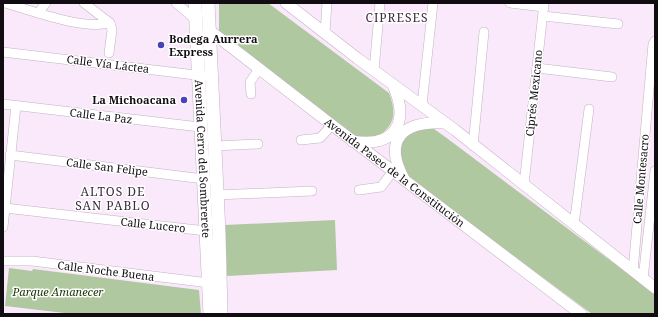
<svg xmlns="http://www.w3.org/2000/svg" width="658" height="317" font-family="'Noto Serif',serif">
<rect width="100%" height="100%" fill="#fae9fa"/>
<g fill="#afc89f">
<path d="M 219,3 L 268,3 L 389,93 C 397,114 395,125 376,138 L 355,137 L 219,32 Z"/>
<path d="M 422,127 L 434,129 L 444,136 L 655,294 L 655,314 L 592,314 L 410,179 C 401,165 398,152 403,137 Z"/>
<polygon points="335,220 337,270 227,276 225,225"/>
<polygon points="9,268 32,271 33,269 199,290 201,314 73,314 5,306"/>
</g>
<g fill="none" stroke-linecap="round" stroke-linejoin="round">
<g stroke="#c3b2c3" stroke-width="10">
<g id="minor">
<path d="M 5,3 C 33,11 82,30 110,23"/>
<polyline points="84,3 110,23 112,30 109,53"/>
<polyline points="176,3 196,20"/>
<polyline points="510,3 544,7"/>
<polyline points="38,13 46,3"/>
<polyline points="543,16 618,24"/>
<polyline points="325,33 327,3"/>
<polyline points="3,52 204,76"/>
<polyline points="537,68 612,77"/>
<polyline points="374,70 380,3"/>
<polyline points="251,94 250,82 259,69"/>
<polyline points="3,104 200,127"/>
<polyline points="422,105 433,3"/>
<polyline points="301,140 320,138 332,125"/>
<polyline points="215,146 258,144"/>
<polyline points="473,146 484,32"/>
<polyline points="10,155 204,179"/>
<polyline points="524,184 544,3"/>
<polyline points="359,190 381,187 393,171"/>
<polyline points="217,195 312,191"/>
<polyline points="5,208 206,231"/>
<polyline points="574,225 589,109"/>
<polyline points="3,227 16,106"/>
<polyline points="3,261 32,261 209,283"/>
<polyline points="633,271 653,44 655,41"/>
<polyline points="643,279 655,171"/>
</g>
</g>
<g stroke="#c3b2c3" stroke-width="12">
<g id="tertiary">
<polyline points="286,3 357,58 455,130 655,288"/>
<path id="s1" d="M 209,30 L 332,125 L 581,314"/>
<path d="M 352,141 C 395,148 410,123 393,85"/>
<path d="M 404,179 C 382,138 404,121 445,123"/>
</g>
</g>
<g stroke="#c3b2c3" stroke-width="14">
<g id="secondary">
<path id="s2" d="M 195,3 L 210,314"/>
<polyline points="208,3 219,233 221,314"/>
</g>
</g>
<use href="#minor" stroke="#fff" stroke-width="9"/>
<use href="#tertiary" stroke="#fff" stroke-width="11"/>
<use href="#secondary" stroke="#fff" stroke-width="13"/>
</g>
<g fill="#4c42b8" stroke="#fff" stroke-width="1.5">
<circle cx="161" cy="45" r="4"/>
<circle cx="184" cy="100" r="4"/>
</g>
<g text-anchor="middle" stroke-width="3" stroke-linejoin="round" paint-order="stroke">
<g font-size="11" font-weight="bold" fill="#110c11" stroke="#fff" text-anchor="start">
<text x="169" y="43">Bodega Aurrera<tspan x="169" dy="13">Express</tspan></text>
<text x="176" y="104" text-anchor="end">La Michoacana</text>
</g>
<g font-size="11" fill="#110c11" stroke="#fff">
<text transform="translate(108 64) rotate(7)" y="4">Calle Vía Láctea</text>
<text transform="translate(534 93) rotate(-84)" y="4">Ciprés Mexicano</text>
<text transform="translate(101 116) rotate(7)" y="4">Calle La Paz</text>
<text dy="4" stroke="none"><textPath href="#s2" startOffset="156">Avenida Cerro del Sombrerete</textPath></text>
<text transform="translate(107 167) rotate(7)" y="4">Calle San Felipe</text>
<text dy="4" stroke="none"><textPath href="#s1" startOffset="234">Avenida Paseo de la Constitución</textPath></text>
<text transform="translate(641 179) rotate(-85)" y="4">Calle Montesacro</text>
<text transform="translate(153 225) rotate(6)" y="4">Calle Lucero</text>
<text transform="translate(106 271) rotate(7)" y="4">Calle Noche Buena</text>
</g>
<g font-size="11" font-style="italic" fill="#183100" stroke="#fff">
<text x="58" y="296">Parque Amanecer</text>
</g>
<g font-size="12" letter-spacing="1" fill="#392d3a" stroke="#fff">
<text x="397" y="22">CIPRESES</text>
<text x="113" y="196">ALTOS DE<tspan x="113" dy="14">SAN PABLO</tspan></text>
</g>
</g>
<rect width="658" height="317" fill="none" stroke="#110c11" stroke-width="8"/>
</svg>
